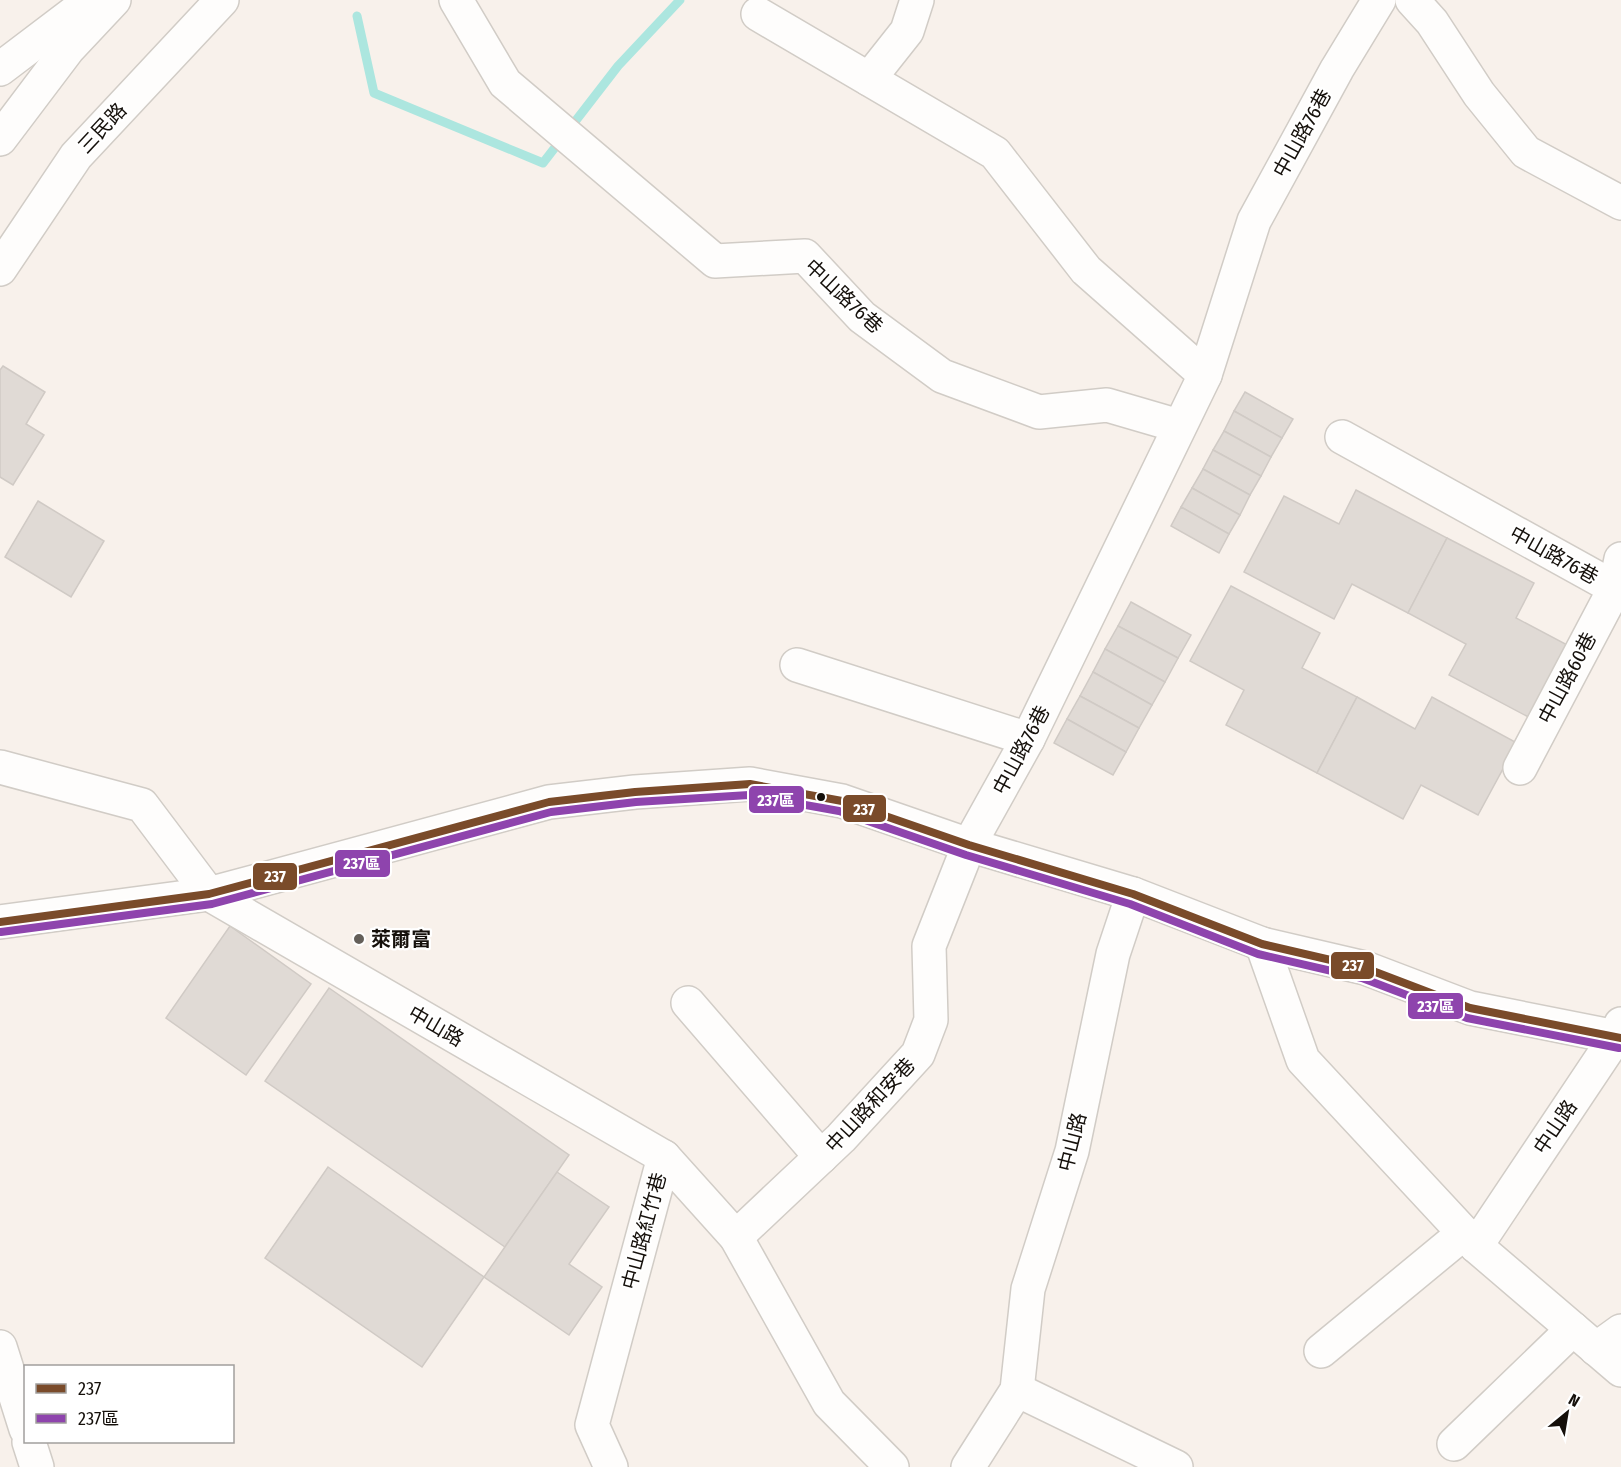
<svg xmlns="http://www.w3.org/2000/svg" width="1621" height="1467" font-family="'Fira Sans Condensed','Noto Sans TC',sans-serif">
<rect width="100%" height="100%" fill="#f8f1eb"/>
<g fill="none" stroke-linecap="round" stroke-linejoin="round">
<polyline stroke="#ace6df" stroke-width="9" points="357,16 374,93 543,163 618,66 680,0"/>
</g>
<g fill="#e0dad5" stroke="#d0cac5" stroke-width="1.5">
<polygon points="3,366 45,392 26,424 44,435 13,485 0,477 0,370"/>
<polygon points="1245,392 1293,419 1282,438 1234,411"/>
<polygon points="1234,411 1282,438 1271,457 1224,431"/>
<polygon points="1224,431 1271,457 1261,476 1213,450"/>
<polygon points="1213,450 1261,476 1250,495 1203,469"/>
<polygon points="1203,469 1250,495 1240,515 1192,488"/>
<polygon points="1192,488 1240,515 1229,534 1181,507"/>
<polygon points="1356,490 1447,538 1408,613 1352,584 1334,619 1244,572 1284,496 1339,524"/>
<polygon points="38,501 104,541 71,597 5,557"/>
<polygon points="1181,507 1229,534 1219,553 1171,526"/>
<polygon points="1447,538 1534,583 1516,618 1573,648 1534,720 1449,675 1466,644 1408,613"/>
<polygon points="1231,586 1320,633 1302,668 1357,697 1317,773 1226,725 1244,690 1190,661"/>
<polygon points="1131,602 1191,635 1178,658 1118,626"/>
<polygon points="1118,626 1178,658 1165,682 1105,649"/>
<polygon points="1105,649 1165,682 1152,705 1093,672"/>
<polygon points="1093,672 1152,705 1139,728 1080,696"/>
<polygon points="1080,696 1139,728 1126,752 1067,719"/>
<polygon points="1357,697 1415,729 1432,697 1517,743 1478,815 1421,785 1403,819 1317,773"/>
<polygon points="1067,719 1126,752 1113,775 1054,743"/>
<polygon points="230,926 311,984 246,1075 166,1018"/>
<polygon points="329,988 569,1155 505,1247 265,1081"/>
<polygon points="328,1167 484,1277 422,1367 265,1258"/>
<polygon points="557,1172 609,1207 569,1264 602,1287 569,1335 484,1277"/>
</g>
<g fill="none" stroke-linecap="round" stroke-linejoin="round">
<g stroke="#d1ccc6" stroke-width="36">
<g id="minor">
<polyline points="456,0 505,83 715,261 805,256 862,317 942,376 1039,412 1107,405 1179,426"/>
<polyline points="1412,0 1432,22 1479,94 1526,152 1621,203"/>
<polyline points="758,14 995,153 1086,270 1205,375"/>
<polyline points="869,79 907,31 917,0"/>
<polyline points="0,139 68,49 114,0"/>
<polyline points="0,269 76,156 222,0"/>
<polyline points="1342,437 1615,588 1621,559"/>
<polyline points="797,665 1028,739"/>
<polyline points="0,767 142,805 209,894 664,1157 736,1237 829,1403 892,1467"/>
<polyline points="1520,768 1615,588 1621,591"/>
<polyline points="0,922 209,894 549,802 635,792 750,784 842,801 969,845 1133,894 1262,944 1365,968 1470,1008 1621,1038"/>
<polyline points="1262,944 1303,1060 1476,1246 1621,1370"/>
<polyline points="688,1003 821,1157"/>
<polyline points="736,1237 841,1138 918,1054 931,1020 929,946 969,845 1028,739 1205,375 1254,221 1337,69 1379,0"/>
<polyline points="1476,1246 1615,1038 1621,1024"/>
<polyline points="0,1347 26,1429"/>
<polyline points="1596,1349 1621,1331"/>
<polyline points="1321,1351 1464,1233"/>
<polyline points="1017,1390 1176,1467"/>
<polyline points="29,1442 37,1467"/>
<polyline points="1454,1444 1573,1329"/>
<polyline points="611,1467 592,1425 664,1157"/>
<polyline points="968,1467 1017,1390 1028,1289 1072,1151 1113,954 1133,894"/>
</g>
</g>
<g stroke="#d1ccc6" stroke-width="36">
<polyline id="major" points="0,69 91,0"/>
</g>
<use href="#minor" stroke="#fefdfc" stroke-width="33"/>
<use href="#major" stroke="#fefdfc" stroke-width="33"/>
<g stroke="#fff" stroke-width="12">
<polyline id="bus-1" points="0,922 209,894 549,802 635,792 750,784 842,801 969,845 1133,894 1262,944 1365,968 1470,1008 1621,1038"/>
</g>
<g stroke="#fff" stroke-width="12">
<polyline id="bus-2" points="1,932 212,904 551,812 636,802 749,795 839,811 966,855 1130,904 1258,954 1362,978 1467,1018 1619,1048"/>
</g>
<use href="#bus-1" stroke="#7a4b2a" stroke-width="8"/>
<use href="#bus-2" stroke="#8e44ad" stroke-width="8"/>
</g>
<circle fill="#15100b" stroke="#fff" stroke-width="2" cx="821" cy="797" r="5"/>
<circle fill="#645f59" stroke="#fff" stroke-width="2" cx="359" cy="939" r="6"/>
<g text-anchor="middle" stroke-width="4.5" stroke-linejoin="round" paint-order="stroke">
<g font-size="20" fill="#15100b" stroke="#fff">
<text transform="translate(102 128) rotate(-47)" y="7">三民路</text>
<text transform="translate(1302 133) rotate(-61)" y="7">中山路76巷</text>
<text transform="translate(844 296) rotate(43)" y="7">中山路76巷</text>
<text transform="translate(1554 555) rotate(29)" y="7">中山路76巷</text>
<text transform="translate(1567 678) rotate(-62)" y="7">中山路60巷</text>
<text transform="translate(1021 750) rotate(-62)" y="7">中山路76巷</text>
<text transform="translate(436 1026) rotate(30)" y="7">中山路</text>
<text transform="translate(870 1105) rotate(-47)" y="7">中山路和安巷</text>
<text transform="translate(1555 1127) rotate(-56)" y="7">中山路</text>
<text transform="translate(1072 1142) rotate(-76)" y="7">中山路</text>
<text transform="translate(644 1231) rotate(-75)" y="7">中山路紅竹巷</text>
</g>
<g font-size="20" font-weight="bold" fill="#15100b" stroke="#fff" text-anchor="start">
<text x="371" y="946">萊爾富</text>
</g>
</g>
<g stroke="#fff" stroke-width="2">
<rect x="748" y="785" width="57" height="29" rx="6" fill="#8e44ad"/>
<rect x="842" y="794" width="45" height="29" rx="6" fill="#7a4b2a"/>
<rect x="334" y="849" width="57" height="29" rx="6" fill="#8e44ad"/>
<rect x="252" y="862" width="46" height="29" rx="6" fill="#7a4b2a"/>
<rect x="1330" y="951" width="45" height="29" rx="6" fill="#7a4b2a"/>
<rect x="1407" y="992" width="57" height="28" rx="6" fill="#8e44ad"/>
</g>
<g font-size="16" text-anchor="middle" font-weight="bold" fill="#fff">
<text x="776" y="806">237區</text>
<text x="864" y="815">237</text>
<text x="362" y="869">237區</text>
<text x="275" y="882">237</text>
<text x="1353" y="971">237</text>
<text x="1436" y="1012">237區</text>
</g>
<rect x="24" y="1365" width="210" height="78" fill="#ffffff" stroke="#a19f9d" stroke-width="1.5"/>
<rect x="36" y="1384" width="30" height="9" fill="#7a4b2a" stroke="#a19f9d" stroke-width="1.5"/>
<text x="78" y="1395" font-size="18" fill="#15100b">237</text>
<rect x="36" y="1414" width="30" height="9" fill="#8e44ad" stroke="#a19f9d" stroke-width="1.5"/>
<text x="78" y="1425" font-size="18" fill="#15100b">237區</text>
<g transform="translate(1567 1413) rotate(30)" stroke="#ffffff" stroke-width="4.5" paint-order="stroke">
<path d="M0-4.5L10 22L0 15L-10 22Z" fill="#15100b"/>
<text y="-9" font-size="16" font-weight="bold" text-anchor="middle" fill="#15100b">N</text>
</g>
</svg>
